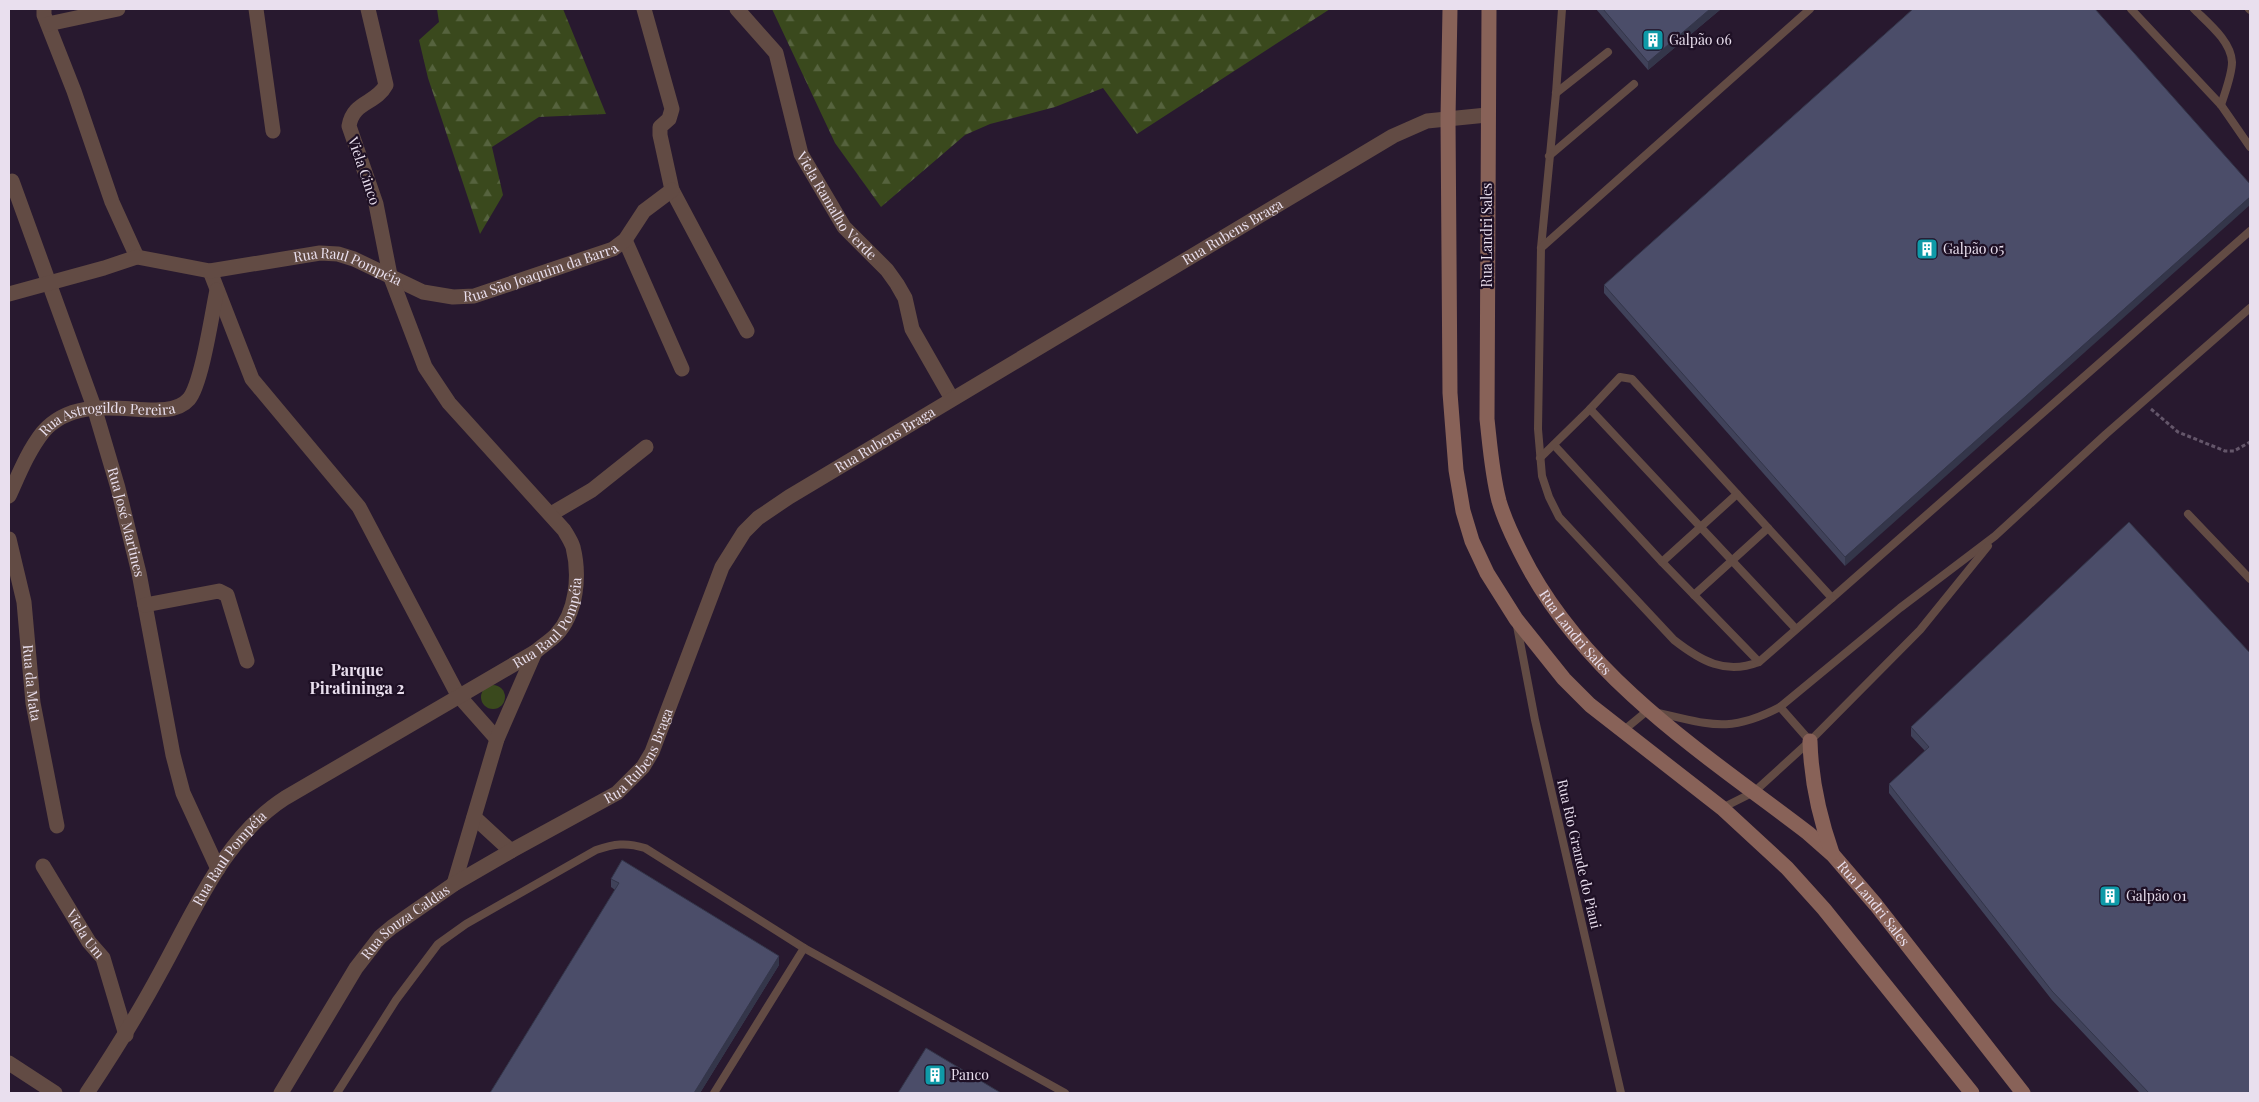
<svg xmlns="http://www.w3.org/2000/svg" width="2259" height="1102" font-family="'Playfair Display',serif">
<defs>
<pattern id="forest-firs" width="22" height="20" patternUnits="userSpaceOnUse" patternTransform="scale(1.25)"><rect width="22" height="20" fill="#3a491d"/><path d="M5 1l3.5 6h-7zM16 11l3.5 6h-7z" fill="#56633e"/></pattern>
</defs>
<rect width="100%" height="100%" fill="#28192f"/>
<circle fill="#3a491d" cx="493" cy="697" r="12"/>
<g fill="url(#forest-firs)">
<polygon points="437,9 563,9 606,114 539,117 492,147 503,195 480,234 428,78 419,40 439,22"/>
<polygon points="772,9 1330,9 1137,134 1103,88 1055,107 990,124 965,135 881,207 835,143"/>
</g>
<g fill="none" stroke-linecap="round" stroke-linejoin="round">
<polyline stroke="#64566a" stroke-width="3" stroke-dasharray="4 2.5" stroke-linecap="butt" points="2151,409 2178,432 2225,451 2234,451 2250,442"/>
<g stroke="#624b44" stroke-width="8">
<path d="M 1562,9 L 1556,93 L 1541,248 L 1538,429 L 1542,476 L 1549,497 L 1559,517 L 1674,640 C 1701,661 1725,675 1759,662 L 2250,231"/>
<polyline points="2131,9 2221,105 2250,147"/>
<path d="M 2194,9 C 2208,23 2231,41 2232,62 C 2232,75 2225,92 2221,105"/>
<polyline points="2249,9 2250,10"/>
<polyline points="1556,93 1608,52"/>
<polyline points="1549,156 1634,84"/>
<polyline points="1541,248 1810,9"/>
<polyline points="1590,409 1620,377 1632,379 1832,598"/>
<polyline points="1554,445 1662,562 1759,662"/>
<polyline points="1540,458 1590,409 1796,629"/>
<polyline points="2188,514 2250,579"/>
<polyline points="1662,562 1737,494"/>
<polyline points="1694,595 1768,528"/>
<polyline points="1517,626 1535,720 1621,1093"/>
<polyline points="1780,707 1810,741"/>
<path d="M 1624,730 L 1647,711 C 1705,721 1723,737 1780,707 L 1900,608 L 1995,536 L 2106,434 L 2250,308"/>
<polyline points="1722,808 1754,792 1810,741 1920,630 1988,546"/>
<path d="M 337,1093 L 396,1000 L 438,944 L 466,924 L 596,850 C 614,844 626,842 645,848 L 804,948 L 1065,1093"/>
<polyline points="714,1093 804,948"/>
</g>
<g stroke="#624b44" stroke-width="15">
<polyline points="44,9 44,15 74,91 112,202 137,257"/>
<polyline points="256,9 273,131"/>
<polyline points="644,9 672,109 669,119 660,127 660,135 672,190 747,331"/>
<path id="s1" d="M 737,9 L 776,53 L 801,154 L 844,227 L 887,270 L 897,284 L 905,298 L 912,329 L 952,399"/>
<polyline points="48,24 118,9"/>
<path id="s2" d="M 12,181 L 94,407 L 118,488 L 139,573 L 173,755 L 183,793 L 218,869"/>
<polyline points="625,240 682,369"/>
<polyline points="210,271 252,379 359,507 458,695 497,739"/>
<path id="s3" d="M 9,294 L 104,268 L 137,257 L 210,271 L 320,253 L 338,254 L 354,259 L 423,292 L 453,297 L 474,296 L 613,249 L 625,240 L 644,211 L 672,190"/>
<path id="s4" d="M 9,496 C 19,474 28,451 43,432 C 86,383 163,429 189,399 C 202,383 212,313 217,290"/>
<polyline points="551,514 592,490 646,447"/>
<path id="s5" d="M 9,539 L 24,602 L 33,703 L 57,826"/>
<polyline points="145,605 219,591 227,595 247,661"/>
<polyline points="474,817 511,851"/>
<path id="s6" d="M 43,866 L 89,942 L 103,958 L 126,1035"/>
<polyline points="454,884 497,739 535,652"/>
<polyline points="9,1063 55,1093"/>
<path id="s7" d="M 87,1093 C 113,1054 138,1014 160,973 C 194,912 224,837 285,798 L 535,652 C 542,646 550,641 556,635 C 577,613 580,575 573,547 C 571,541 567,535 564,530 L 449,403 L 425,367 L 390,275 L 376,204 L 349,126 C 353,101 376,104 386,85 L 368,9"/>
<path id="s8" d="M 281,1093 L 356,968 L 380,937 L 392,927 L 454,884 L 511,851 L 617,793 L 643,767 L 652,752 L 722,567 L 744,532 L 758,518 L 789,497 L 1393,136 L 1427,121 L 1487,115"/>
</g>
<g stroke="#886258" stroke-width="15">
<polyline points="1450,9 1448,118 1450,393 1456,470 1463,511 1472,541 1487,573 1516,619 1564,679 1590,705 1722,808 1787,868 1824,909 1972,1093"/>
<path id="s9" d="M 1489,9 L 1487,419 C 1490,446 1492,474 1499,501 C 1506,525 1518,548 1530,570 C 1594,684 1706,755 1808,833 L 1833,855 L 1876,905 L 2023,1093"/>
<path d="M 1810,741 C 1811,781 1819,816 1832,853"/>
</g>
</g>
<g fill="#40425a">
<polygon points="1596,9 1721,9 1648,70"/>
<polygon points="1913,9 1845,566 1604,293 1604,285"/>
<polygon points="1911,727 2250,1093 2140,1093 2052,1000 1889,793 1889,784 1925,751 1911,736"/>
<polygon points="611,879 779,965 700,1093 490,1093 615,890 611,887"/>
</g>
<g fill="#34364a">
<polygon points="1710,9 1721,9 1648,70 1648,62"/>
<polygon points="2250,197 2250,205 1845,566 1845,557"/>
<polygon points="779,956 779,965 700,1093 694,1093"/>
</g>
<g fill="#4b4d69" stroke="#34364a">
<polygon points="1603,9 1710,9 1648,62"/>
<polygon points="1913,9 2095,9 2250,184 2250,197 1845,557 1604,285"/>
<polygon points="2129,522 2250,653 2250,1093 2149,1093 2052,991 1889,784 1929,747 1911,727"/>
<polygon points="622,860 779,956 694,1093 490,1093 619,883 611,879"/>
<polygon points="926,1048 1001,1093 898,1093"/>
</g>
<defs>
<g id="building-square" transform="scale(1.125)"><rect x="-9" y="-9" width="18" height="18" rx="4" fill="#0f9aa8" stroke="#1e1025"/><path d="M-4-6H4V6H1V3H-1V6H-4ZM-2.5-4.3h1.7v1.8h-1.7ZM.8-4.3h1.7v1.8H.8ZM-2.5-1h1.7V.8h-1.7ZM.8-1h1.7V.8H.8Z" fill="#fff"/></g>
</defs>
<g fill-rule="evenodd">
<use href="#building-square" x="1653" y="40"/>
<use href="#building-square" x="1927" y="249"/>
<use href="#building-square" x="2110" y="896"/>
<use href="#building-square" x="935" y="1075"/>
</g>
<g text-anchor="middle" stroke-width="4.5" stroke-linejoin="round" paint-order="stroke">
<g font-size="14" fill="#e9dfee" stroke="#1e1025" text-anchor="start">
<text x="1669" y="45">Galpão 06</text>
<text x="1943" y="254">Galpão 05</text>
<text x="2126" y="901">Galpão 01</text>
<text x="951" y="1080">Panco</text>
</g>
<g font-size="14" fill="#e9dfee" stroke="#1e1025">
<text transform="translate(364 171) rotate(71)" y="5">Viela Cinco</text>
<text dy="5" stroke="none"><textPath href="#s1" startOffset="226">Viela Ramalho Verde</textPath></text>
<text dy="5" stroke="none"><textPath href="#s8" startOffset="1330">Rua Rubens Braga</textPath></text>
<text transform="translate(1487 235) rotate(-90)" y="5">Rua Landri Sales</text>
<text dy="5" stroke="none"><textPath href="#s3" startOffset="552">Rua São Joaquim da Barra</textPath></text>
<text dy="5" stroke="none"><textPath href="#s3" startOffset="349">Rua Raul Pompéia</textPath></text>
<text dy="5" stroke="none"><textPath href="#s4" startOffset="141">Rua Astrogildo Pereira</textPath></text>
<text dy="5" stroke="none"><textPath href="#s8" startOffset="925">Rua Rubens Braga</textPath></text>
<text dy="5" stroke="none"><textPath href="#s2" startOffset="360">Rua José Martines</textPath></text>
<text dy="5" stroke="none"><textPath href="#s7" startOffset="680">Rua Raul Pompéia</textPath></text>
<text dy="5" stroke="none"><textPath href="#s9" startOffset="646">Rua Landri Sales</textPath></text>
<text dy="5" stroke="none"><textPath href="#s5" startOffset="146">Rua da Mata</textPath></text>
<text dy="5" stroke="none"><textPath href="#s8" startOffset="506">Rua Rubens Braga</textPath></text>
<text transform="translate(1579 854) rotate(77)" y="5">Rua Rio Grande do Piaui</text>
<text dy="5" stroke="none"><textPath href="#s7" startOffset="275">Rua Raul Pompéia</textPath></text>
<text dy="5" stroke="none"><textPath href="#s9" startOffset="1051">Rua Landri Sales</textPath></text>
<text dy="5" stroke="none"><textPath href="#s8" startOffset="214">Rua Souza Caldas</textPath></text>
<text dy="5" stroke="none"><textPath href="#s6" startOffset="80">Viela Um</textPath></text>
</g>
<g font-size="16" font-weight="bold" fill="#e9dfee" stroke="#1e1025">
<text x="357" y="676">Parque<tspan x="357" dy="18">Piratininga 2</tspan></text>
</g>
</g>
<rect width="2259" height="1102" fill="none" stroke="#e9dfee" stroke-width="20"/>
</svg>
